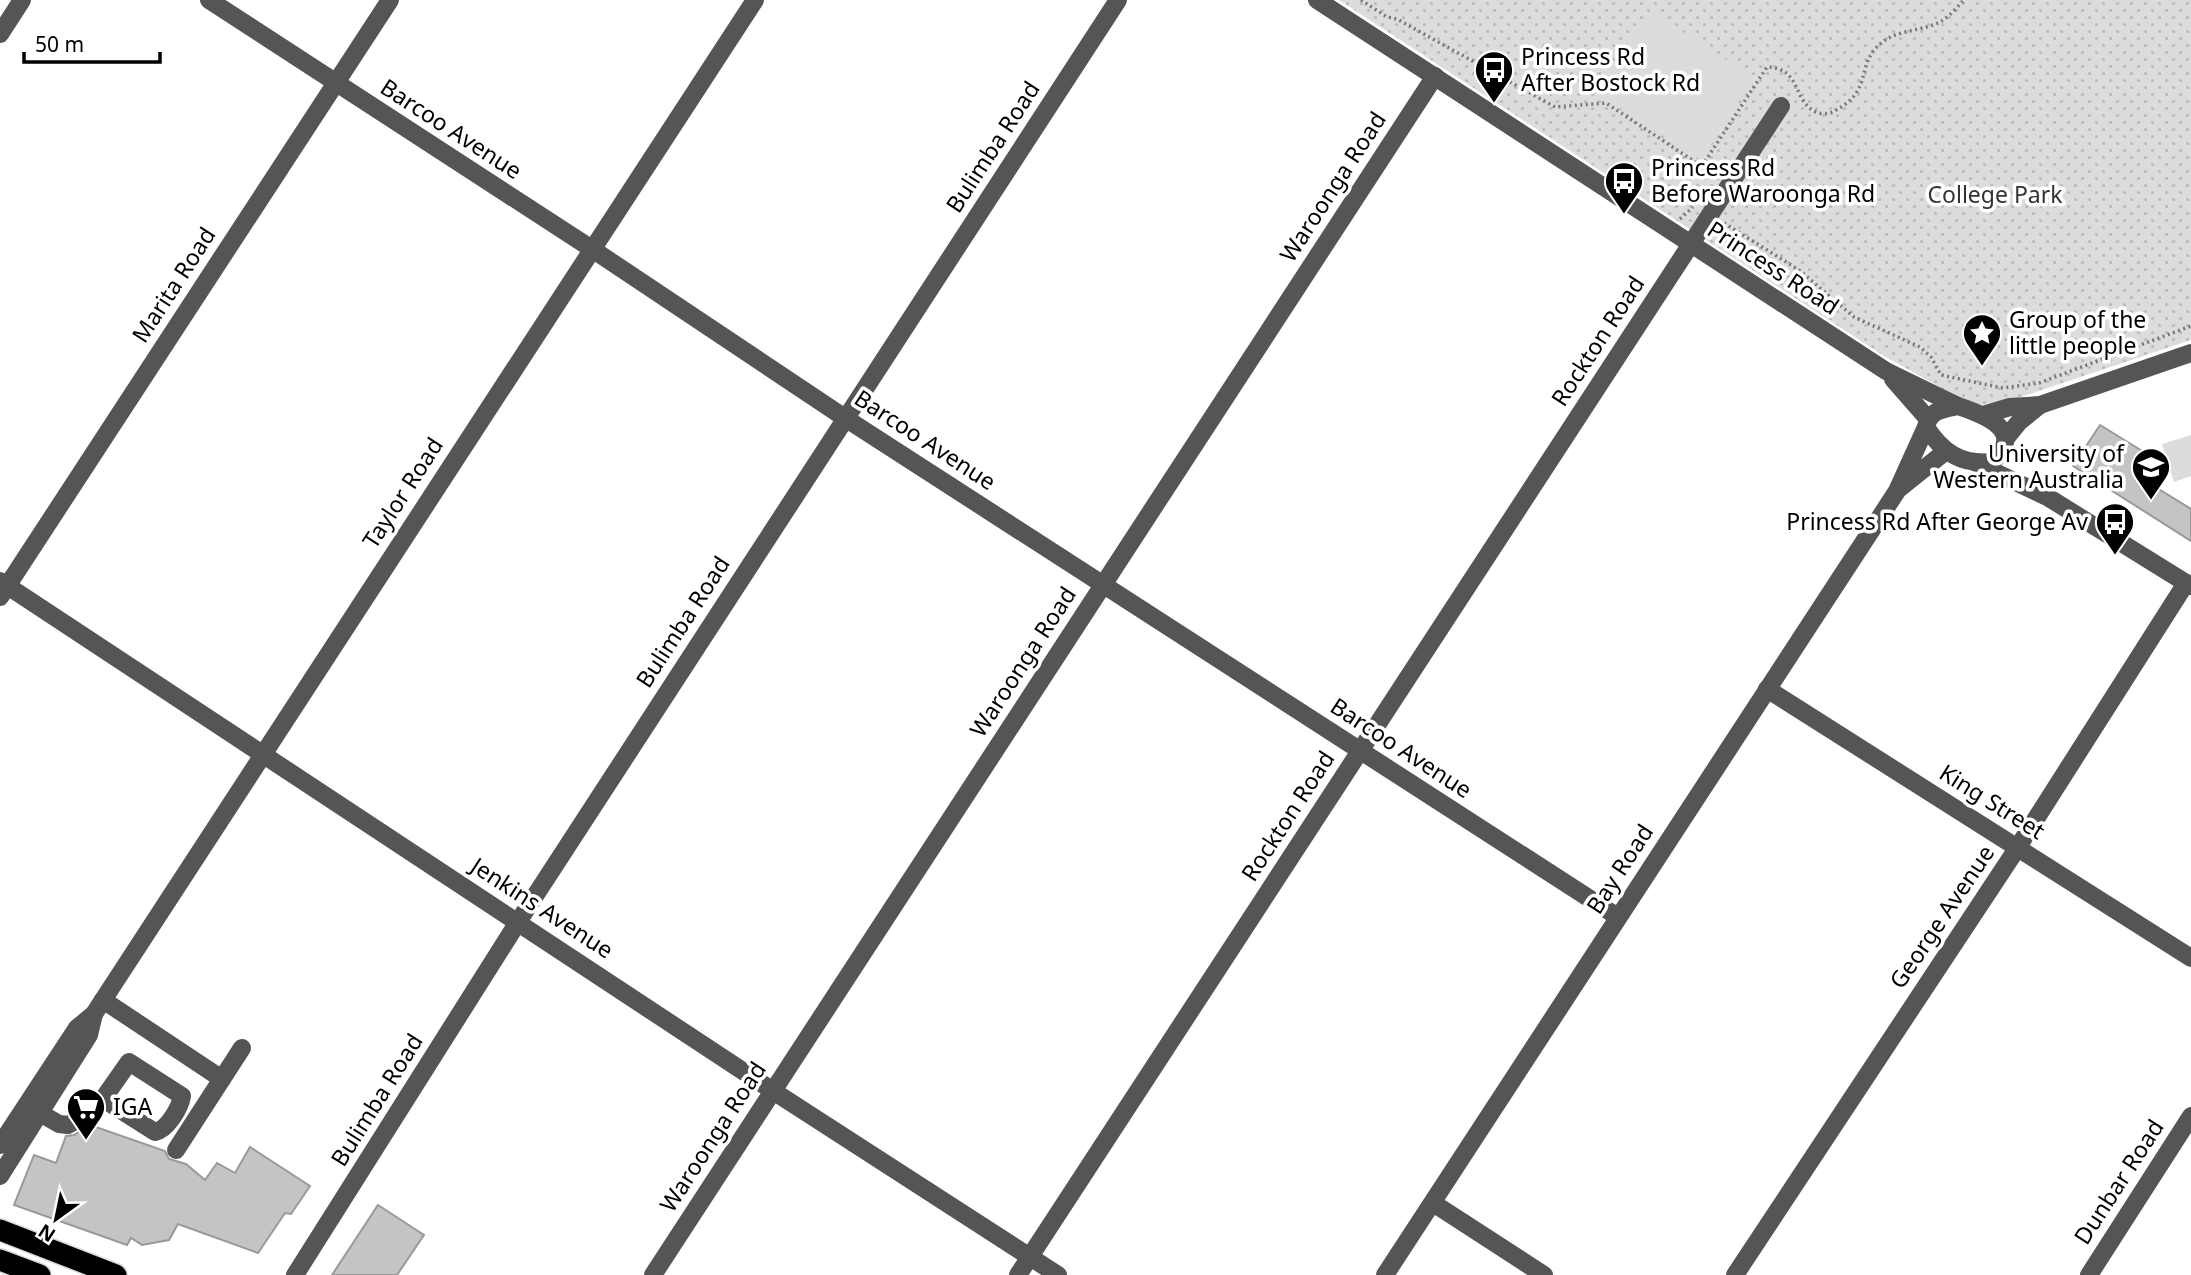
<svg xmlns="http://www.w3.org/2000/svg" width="2191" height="1275" font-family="'Noto Sans',sans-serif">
<defs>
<pattern id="park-dots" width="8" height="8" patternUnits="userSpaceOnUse" patternTransform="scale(1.75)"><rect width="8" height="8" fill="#dcdcdc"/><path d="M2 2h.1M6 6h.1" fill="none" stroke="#bbb" stroke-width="1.8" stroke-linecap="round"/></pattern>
</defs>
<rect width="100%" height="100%" fill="#fff"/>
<polygon fill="url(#park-dots)" points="1339,0 2191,0 2191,340 2015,399 1980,405 1965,401 1884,356"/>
<g fill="#dcdcdc">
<polygon points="1650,11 1754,78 1701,160 1597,93"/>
<polygon points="2191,435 2191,476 2174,482 2162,444"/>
</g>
<g fill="#c4c4c4" stroke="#999" stroke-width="2">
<polygon points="2100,425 2152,457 2139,477 2191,509 2191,541 2073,466"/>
<polygon points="90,1125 165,1151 169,1159 186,1164 205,1180 217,1163 235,1173 250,1147 310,1186 291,1214 285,1213 258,1253 178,1224 169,1240 142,1245 131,1238 127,1245 14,1205 34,1155 56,1163 66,1136 74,1135"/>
<polygon points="378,1205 424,1235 397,1275 332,1275"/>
</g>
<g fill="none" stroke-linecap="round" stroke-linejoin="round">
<g stroke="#dbdbdb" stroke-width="24">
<g id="highway">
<polyline points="0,1230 116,1275"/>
<polyline points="0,1260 40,1275"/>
</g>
</g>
<g stroke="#777" stroke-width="3.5" stroke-dasharray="2 3.5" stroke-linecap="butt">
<polyline points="1361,0 1387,17 1397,19 1555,107 1606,103 1715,175"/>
<path d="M 1702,166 L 1767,67 C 1802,68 1792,101 1816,112 C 1823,115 1830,114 1836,110 C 1873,91 1856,65 1879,45 C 1896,29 1920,32 1940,22 C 1949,17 1957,7 1964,0"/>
<polyline points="1680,219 1693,207"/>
<polyline points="1724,223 1799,270 1854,317 1920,347 1931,357 1941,375 2003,388 2039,383 2191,326"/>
</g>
<g stroke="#555" stroke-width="18">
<polyline points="209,0 592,249 845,418 1618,917"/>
<polyline points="1317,0 1886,371 1958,406"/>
<polyline points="0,34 22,0"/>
<polyline points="1893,379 1928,419"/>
<path d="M 1958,406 C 1985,415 2027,431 1992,462 C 1961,465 1942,452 1926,427 C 1929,410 1943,409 1958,406 Z"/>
<polyline points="1983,415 2010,407 2040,405 2191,353"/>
<polyline points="2006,438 2019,422 2040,405"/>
<polyline points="1976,463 2049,498 2191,586"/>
<polyline points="1900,488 1946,451"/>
<polyline points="0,581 773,1091 1058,1275"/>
<polyline points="0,597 390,0"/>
<polyline points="1767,689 2191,958"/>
<polyline points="103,1000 222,1079"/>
<path d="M 40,1113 L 59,1124 L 68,1125 L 75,1121 L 93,1110 L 103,1099 L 129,1062 L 182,1096 C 180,1108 167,1130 155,1132 L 103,1099"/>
<polyline points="0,1145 77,1028 94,1014 755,0"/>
<polyline points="176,1150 242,1048"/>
<polyline points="0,1176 89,1035 94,1014"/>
<polyline points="1433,1203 1544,1275"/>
<polyline points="295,1275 518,922 1118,0"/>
<polyline points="653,1275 1435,76"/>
<polyline points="1018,1275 1781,106"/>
<polyline points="1385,1275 1897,491 1926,427"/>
<polyline points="1735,1275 2018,847 2186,583"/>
<polyline points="2089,1275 2191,1116"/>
</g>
<use href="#highway" stroke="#000" stroke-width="21"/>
</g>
<defs>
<g id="bus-pin" transform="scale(2.0125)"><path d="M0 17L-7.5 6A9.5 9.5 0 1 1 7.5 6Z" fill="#000" stroke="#fff"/><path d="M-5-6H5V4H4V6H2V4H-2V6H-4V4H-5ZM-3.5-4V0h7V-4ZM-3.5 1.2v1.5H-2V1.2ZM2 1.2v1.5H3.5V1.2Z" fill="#fff"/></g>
<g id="sight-pin" transform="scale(2.0125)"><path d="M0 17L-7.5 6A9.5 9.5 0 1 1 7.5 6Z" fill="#000" stroke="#fff"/><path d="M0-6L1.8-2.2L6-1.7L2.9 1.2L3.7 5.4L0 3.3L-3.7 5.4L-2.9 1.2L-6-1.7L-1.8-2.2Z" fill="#fff"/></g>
<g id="university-pin" transform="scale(2.0125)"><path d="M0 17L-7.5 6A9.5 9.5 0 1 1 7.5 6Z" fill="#000" stroke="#fff"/><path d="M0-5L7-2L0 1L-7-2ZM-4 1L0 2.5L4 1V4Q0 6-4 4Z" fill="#fff"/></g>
<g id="supermarket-pin" transform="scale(2.0125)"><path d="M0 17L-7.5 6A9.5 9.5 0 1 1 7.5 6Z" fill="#000" stroke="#fff"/><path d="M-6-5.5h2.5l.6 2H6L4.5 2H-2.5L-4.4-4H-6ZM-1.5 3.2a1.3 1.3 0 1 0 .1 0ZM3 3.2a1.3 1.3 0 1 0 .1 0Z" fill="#fff"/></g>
</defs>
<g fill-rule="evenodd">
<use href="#bus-pin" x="1494" y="70"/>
<use href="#bus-pin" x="1624" y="181"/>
<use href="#sight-pin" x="1982" y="333"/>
<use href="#university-pin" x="2151" y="467"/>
<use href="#bus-pin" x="2115" y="522"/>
<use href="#supermarket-pin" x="86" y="1107"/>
</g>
<g text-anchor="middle" stroke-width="7" stroke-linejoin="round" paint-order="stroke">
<g font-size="23" fill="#000" stroke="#fff" text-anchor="start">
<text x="1521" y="65">Princess Rd<tspan x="1521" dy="26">After Bostock Rd</tspan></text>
<text x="1651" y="176">Princess Rd<tspan x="1651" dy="26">Before Waroonga Rd</tspan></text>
<text x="2009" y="328">Group of the<tspan x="2009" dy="26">little people</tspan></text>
<text x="2124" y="462" text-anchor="end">University of<tspan x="2124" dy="26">Western Australia</tspan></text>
<text x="2088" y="530" text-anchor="end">Princess Rd After George Av</text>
<text x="113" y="1115">IGA</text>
</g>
<g font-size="23" fill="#000" stroke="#fff">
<text transform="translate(451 129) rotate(33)" y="8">Barcoo Avenue</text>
<text transform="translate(993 147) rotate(-57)" y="8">Bulimba Road</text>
<text transform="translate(1333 187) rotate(-57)" y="8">Waroonga Road</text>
<text transform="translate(1773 268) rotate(33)" y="8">Princess Road</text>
<text transform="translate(174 285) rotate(-57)" y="8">Marita Road</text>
<text transform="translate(1598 341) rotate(-57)" y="8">Rockton Road</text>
<text transform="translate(925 440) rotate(33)" y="8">Barcoo Avenue</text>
<text transform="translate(403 493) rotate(-57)" y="8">Taylor Road</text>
<text transform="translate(683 622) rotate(-57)" y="8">Bulimba Road</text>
<text transform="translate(1023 662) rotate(-57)" y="8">Waroonga Road</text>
<text transform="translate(1401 748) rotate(33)" y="8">Barcoo Avenue</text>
<text transform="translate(1992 802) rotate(32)" y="8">King Street</text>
<text transform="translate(1288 816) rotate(-57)" y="8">Rockton Road</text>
<text transform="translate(1620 869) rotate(-57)" y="8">Bay Road</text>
<text transform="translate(542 908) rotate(33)" y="8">Jenkins Avenue</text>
<text transform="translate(1942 917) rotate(-56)" y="8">George Avenue</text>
<text transform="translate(377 1100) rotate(-58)" y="8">Bulimba Road</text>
<text transform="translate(713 1137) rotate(-57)" y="8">Waroonga Road</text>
<text transform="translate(2119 1182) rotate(-57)" y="8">Dunbar Road</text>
</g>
<g font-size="23" fill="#333" stroke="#fff">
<text x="1995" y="203">College Park</text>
</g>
</g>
<g transform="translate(56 1219) rotate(213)" stroke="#ffffff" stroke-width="5" paint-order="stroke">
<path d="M0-5L12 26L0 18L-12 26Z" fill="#000000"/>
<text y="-10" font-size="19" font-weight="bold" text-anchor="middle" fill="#000000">N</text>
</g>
<path d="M24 52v10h136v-10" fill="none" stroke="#000000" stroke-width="3.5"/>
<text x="35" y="52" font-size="21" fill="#000000" stroke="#ffffff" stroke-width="5" paint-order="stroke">50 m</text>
</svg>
